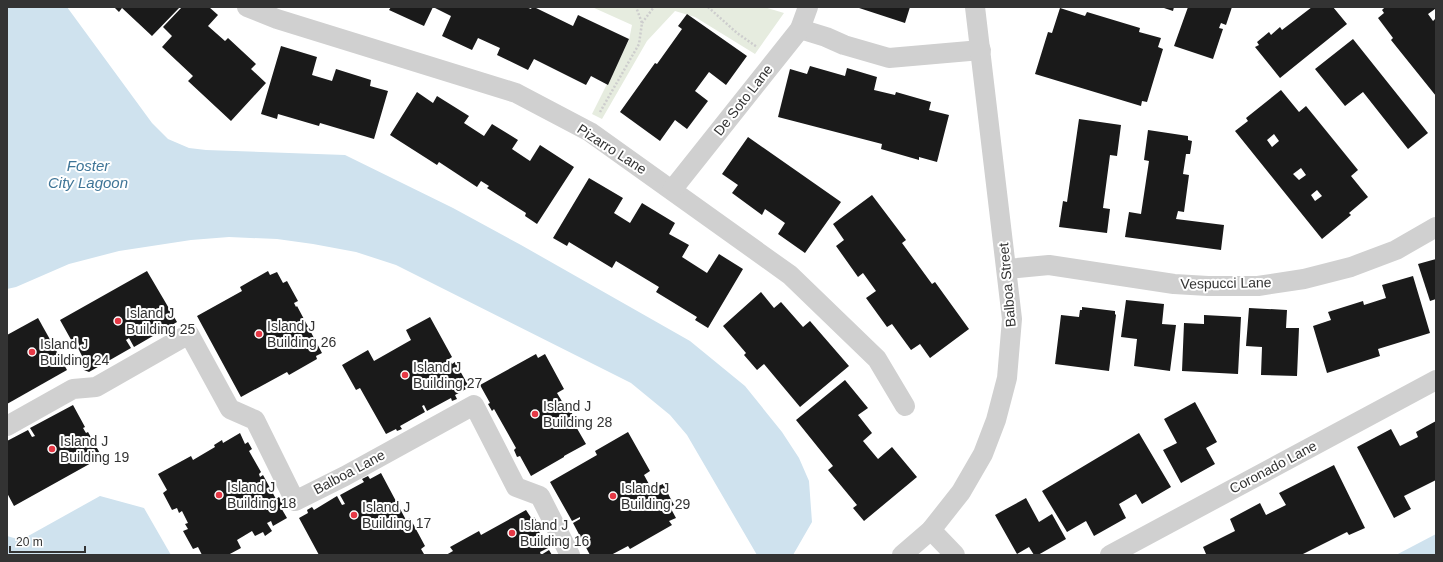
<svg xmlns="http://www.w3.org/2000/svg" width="1443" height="562" font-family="Arial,sans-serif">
<rect width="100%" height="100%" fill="#fff"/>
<polygon fill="#e6ecdf" points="592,7 764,7 784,13 755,54 695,17 675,11 647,41 602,119 592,114 629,40 632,25"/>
<g fill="#cfe2ee">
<polygon points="7,7 67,7 152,123 168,139 189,148 206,150 345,155 453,208 521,245 690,341 745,386 782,432 799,458 809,481 812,522 793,555 757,555 687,435 670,415 631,383 396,265 356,252 313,244 277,239 229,237 191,240 119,251 69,264 16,287 7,289"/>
<polygon points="100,496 144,508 171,555 7,555 7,536 21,540"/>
<polygon points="1436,534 1436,555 1396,555"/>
</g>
<g fill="#1a1a1a" fill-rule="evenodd">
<polygon points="114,7 180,7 152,36 122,8 119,12"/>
<polygon points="182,7 209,7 218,15 208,26 225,41 228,38 256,64 251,69 266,83 231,121 188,81 193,76 162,47 172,36 163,27"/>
<polygon points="391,7 526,7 531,9 532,7 534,7 573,26 578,15 629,39 608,85 591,76 586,85 534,59 528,70 497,55 500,48 478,38 472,50 442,36 451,16 433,7 424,26 389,10"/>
<polygon points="856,7 910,7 905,23"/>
<polygon points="1161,7 1174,7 1173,11"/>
<polygon points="1188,7 1232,7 1226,25 1221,23 1219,28 1223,29 1213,59 1174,46"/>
<polygon points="1312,7 1333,7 1347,24 1280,78 1255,47 1259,45 1257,42 1269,32 1271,35 1280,27 1282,30"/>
<polygon points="1385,7 1436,7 1436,10 1435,9 1428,14 1433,21 1436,18 1436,96 1391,40 1393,38 1378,18 1384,13 1382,10"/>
<polygon points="1060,8 1085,16 1087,12 1140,28 1139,32 1161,38 1158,47 1163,49 1147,102 1142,101 1141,106 1035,74 1048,32 1052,33"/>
<polygon points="687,14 747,56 726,85 709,72 695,91 708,101 687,129 675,120 660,141 620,112 655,63 657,64 682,29 678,26"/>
<polygon points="1353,39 1428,133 1408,149 1363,92 1345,106 1315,69"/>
<polygon points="281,46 317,57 312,75 332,81 336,69 371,80 370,86 388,91 374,139 320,123 319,126 278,114 277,119 261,114"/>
<polygon points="810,66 845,76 847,68 877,77 874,90 895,95 896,92 931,102 929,110 949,115 937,162 919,157 919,160 881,149 882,144 778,117 790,69 807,74"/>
<path d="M 1281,90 L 1299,112 L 1306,106 L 1358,170 L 1351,176 L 1368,197 L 1349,213 L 1351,215 L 1322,239 L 1235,131 L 1248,121 L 1246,118 ZM 1274,134 L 1279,141 L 1272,147 L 1267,140 ZM 1301,168 L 1306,175 L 1299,180 L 1293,174 ZM 1317,190 L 1322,196 L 1315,201 L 1311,195 Z"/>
<polygon points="417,92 433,103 437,96 469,116 464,123 484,136 492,124 518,140 512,149 530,161 540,145 574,167 537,224 525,216 526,213 487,188 489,186 481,181 477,187 439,162 437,165 390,135"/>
<polygon points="1079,119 1121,125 1117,156 1110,155 1103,208 1110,209 1107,233 1059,227 1063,201 1067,202"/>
<polygon points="1148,130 1188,136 1188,140 1192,141 1190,154 1186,154 1183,174 1189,175 1184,212 1178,211 1176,219 1224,225 1221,250 1125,237 1129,212 1141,214 1149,161 1144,160"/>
<polygon points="748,137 841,202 805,253 778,234 785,223 765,209 762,215 732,193 738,185 722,174"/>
<polygon points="589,178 623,198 614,213 630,223 642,203 675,223 669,234 689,245 682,257 707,273 719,254 743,269 708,328 695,320 697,317 656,292 659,287 616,261 612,268 569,242 567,246 553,238"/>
<polygon points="872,195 906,240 902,243 932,284 935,282 969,329 930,358 920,344 911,350 892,324 887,327 866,298 876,291 863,273 858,277 836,246 844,240 833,224"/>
<polygon points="1436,259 1436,299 1430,301 1418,264"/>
<polygon points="147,271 177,322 134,347 129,338 126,340 131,348 89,372 84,370 79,362 82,356 78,348 80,347 78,342 74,345 60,320"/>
<polygon points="268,271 270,275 277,272 283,283 287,281 298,301 294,303 296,307 297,306 322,353 316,356 317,359 289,375 287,372 241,397 197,316 242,291 240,287"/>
<polygon points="1413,276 1430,333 1378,349 1380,356 1327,373 1313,326 1331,320 1328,312 1363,301 1364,305 1386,298 1382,285"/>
<polygon points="761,292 774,308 781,302 803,327 810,321 849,366 800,407 764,364 757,370 744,355 746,353 723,326"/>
<polygon points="1126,300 1164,304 1162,324 1176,325 1170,371 1134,366 1137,339 1121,337"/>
<polygon points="1082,307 1115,311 1115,314 1116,315 1109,371 1055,364 1061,315 1079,317 1080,310 1082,310"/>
<polygon points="1249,308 1287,310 1286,328 1299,328 1297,376 1261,375 1262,347 1246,346"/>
<polygon points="1204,315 1241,317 1238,374 1182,371 1184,323 1204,324"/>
<polygon points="430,317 452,357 449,359 452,364 455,362 468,385 464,386 466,389 455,395 457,399 452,401 451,398 427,411 424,405 422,406 425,412 400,426 402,429 397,431 396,429 386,434 360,388 356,390 342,365 368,350 374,361 411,340 406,330"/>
<polygon points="38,318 67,370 7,404 7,335"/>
<polygon points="536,354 538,358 545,354 564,389 557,393 563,403 566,402 574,417 571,418 586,444 564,456 564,457 531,476 520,456 517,457 514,450 516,448 494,409 492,411 488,404 490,403 480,385"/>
<polygon points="845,380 868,408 858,415 872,433 863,441 878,459 892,447 917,477 864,521 853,508 857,505 828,470 833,466 796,420"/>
<polygon points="1195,402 1217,442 1206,448 1215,464 1181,483 1163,450 1177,443 1164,419"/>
<polygon points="73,405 85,427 83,428 86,433 88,432 102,457 14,506 7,493 7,441 28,430 32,437 35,436 30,428"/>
<polygon points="1436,421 1436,480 1404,496 1411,509 1394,518 1357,447 1391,429 1400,446 1418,437 1416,432"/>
<polygon points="628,432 650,471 644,475 650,486 656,482 658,486 663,484 674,505 670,507 676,518 669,521 672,525 630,549 628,546 611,555 590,555 573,523 580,519 580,517 572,521 550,482 597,455 595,451"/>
<polygon points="240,433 245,444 248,442 252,449 249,451 261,472 259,474 260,477 263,475 276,499 279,497 283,504 280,506 287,518 273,526 271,521 267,523 272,531 265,536 263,532 255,536 252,531 237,540 241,548 228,555 202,555 198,547 193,549 183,531 188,529 185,524 188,523 182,511 179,513 177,508 172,510 163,493 167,490 158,474 191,456 193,460 215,447 214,445 222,440 223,443"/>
<polygon points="1139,433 1171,487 1142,504 1136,494 1119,504 1126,518 1094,536 1086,521 1067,532 1042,491"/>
<polygon points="1334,465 1365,528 1349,535 1347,532 1301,555 1203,555 1206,554 1203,547 1235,531 1230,519 1260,503 1266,515 1286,505 1279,493"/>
<polygon points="381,473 406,520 410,518 425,546 421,549 424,554 319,555 299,518 308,513 307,510 312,507 314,510 337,496 342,505 345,504 340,495 364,482 362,479 368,476 370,479"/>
<polygon points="1026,498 1039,522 1052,514 1066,539 1038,555 1034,555 1029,547 1017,554 995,515"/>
<polygon points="526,510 532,519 534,517 538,523 535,524 548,548 540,552 541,555 549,550 552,555 446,555 453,551 450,547 479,531 481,535"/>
</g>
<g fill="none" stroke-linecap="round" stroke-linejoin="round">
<g stroke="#cdcdcd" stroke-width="2.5" stroke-dasharray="2 2" stroke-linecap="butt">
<polyline points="708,7 737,33 757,47"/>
<polyline points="642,23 654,7"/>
<polyline points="600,112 639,44 642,23 636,7"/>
</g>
<g stroke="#d0d0d0" stroke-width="20">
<polyline points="247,7 277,19 516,93 590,132 790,275 877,359 905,406"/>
<polyline points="800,29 826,37 844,45 889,58 981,50"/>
<polyline points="672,190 800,29 808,7"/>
<polyline points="1007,269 1049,265 1174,284 1208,286 1258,286 1304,279 1351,267 1396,250 1436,227"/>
<polyline points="7,426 73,389 96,387 189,334 230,409 255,420 295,501 345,476 474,405 516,487 540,496 570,555"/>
<polyline points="931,530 955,555"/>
<polyline points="902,555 931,530 961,492 983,454 996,420 1007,378 1012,319 975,7"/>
<polyline points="1110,555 1436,380"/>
</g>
</g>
<g fill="#e63946" stroke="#fff" stroke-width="1.5">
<circle cx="118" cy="321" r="4"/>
<circle cx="259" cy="334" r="4"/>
<circle cx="32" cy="352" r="4"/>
<circle cx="405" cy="375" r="4"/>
<circle cx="535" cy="414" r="4"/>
<circle cx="52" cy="449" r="4"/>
<circle cx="219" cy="495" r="4"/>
<circle cx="613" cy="496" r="4"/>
<circle cx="354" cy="515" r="4"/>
<circle cx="512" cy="533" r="4"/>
</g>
<g text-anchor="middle" stroke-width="4" stroke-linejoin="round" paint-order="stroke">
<g font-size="14" fill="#333" stroke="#fff">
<text transform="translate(743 100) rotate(-52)" y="5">De Soto Lane</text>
<text transform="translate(612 149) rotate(33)" y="5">Pizarro Lane</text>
<text transform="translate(1226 283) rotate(-1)" y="5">Vespucci Lane</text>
<text transform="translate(1007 285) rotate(-95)" y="5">Balboa Street</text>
<text transform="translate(1273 467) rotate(-28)" y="5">Coronado Lane</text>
<text transform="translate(349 472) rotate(-28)" y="5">Balboa Lane</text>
</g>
<g font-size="14" fill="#333" stroke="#fff" text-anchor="start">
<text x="126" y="318">Island J<tspan x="126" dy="16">Building 25</tspan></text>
<text x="267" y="331">Island J<tspan x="267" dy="16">Building 26</tspan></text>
<text x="40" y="349">Island J<tspan x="40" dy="16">Building 24</tspan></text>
<text x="413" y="372">Island J<tspan x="413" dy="16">Building 27</tspan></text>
<text x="543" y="411">Island J<tspan x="543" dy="16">Building 28</tspan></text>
<text x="60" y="446">Island J<tspan x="60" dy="16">Building 19</tspan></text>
<text x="227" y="492">Island J<tspan x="227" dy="16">Building 18</tspan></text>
<text x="621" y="493">Island J<tspan x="621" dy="16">Building 29</tspan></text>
<text x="362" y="512">Island J<tspan x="362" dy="16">Building 17</tspan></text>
<text x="520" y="530">Island J<tspan x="520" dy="16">Building 16</tspan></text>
</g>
<g font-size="15" font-style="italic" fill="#3f7597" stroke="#fff">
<text x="88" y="171">Foster<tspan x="88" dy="17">City Lagoon</tspan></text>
</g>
</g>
<rect width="1443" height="562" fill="none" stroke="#333333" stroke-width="16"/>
<path d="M10 546v6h75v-6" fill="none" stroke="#333333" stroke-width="2"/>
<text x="16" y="546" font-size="12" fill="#333333" stroke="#ffffff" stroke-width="3" paint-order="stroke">20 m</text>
</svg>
